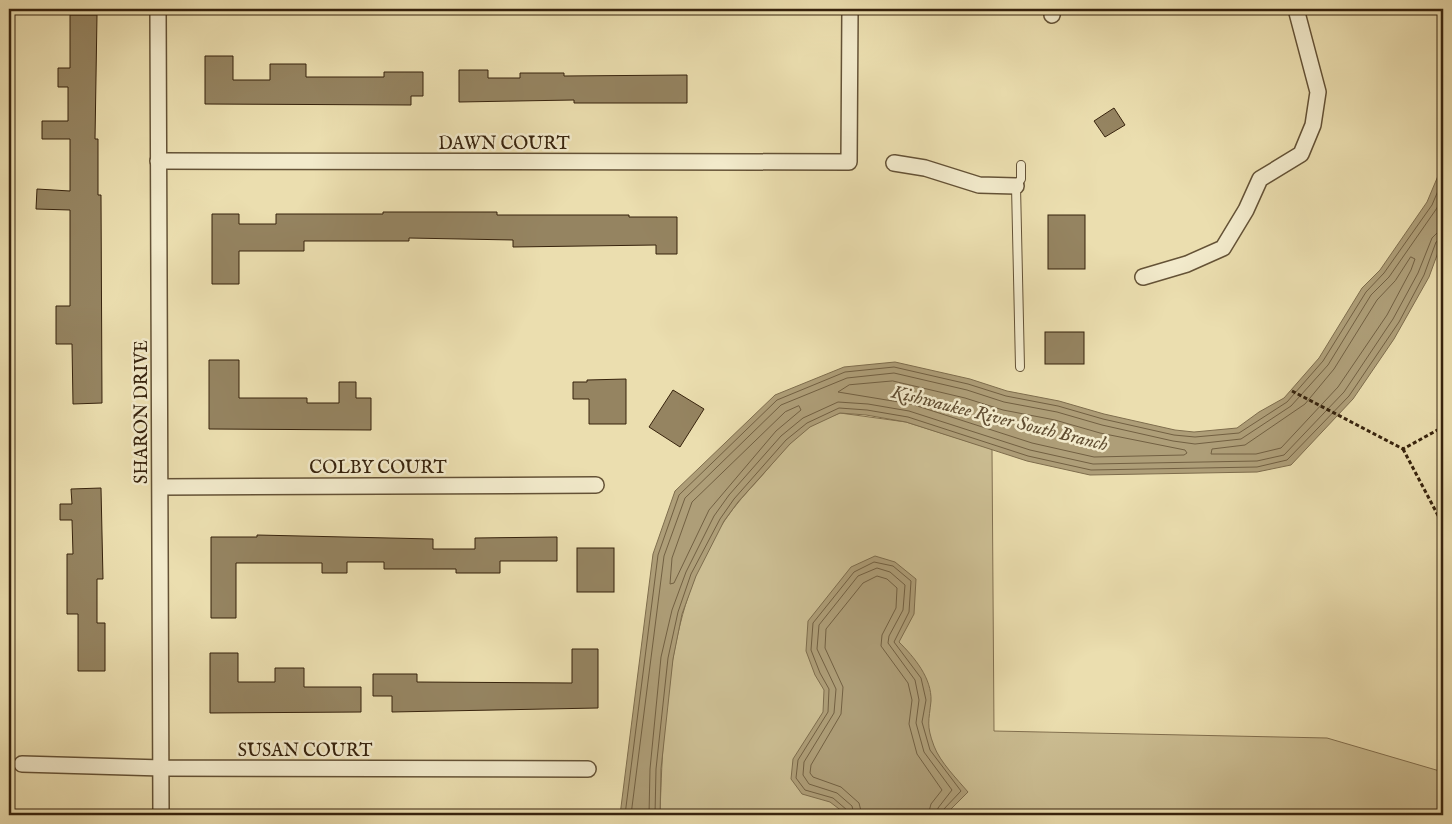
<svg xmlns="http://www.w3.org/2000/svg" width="1452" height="824" font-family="'IM FELL English',serif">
<rect width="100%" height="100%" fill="#ebdeaf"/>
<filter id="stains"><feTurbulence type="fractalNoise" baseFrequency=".004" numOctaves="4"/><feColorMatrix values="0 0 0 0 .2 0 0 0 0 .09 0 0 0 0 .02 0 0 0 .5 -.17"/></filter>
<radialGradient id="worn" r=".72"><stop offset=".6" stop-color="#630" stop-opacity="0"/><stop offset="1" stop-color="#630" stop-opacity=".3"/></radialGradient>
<path fill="#ccbe93" stroke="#827050" d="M 840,413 L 906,422 L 992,449 L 994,731 L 1327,738 L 1443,772 L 1443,815 L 660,815 C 663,719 668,602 725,520 C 735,505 747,492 759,479 C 775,461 789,441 809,427 C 818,421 830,417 840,413 Z"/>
<g fill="#ae9e78" stroke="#7e6d4d">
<polygon points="1443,164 1443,239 1429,277 1394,339 1353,399 1291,465 1257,472 1090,475 1027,461 906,422 866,415 840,413 810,427 790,444 738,502 724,521 696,576 682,614 673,659 661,769 660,815 620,815 653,554 675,491 775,395 844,367 895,362 970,379 1007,391 1059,401 1104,414 1175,430 1194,432 1237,428 1259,412 1284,398 1319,358 1362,288 1380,270 1427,202"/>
<path d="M 875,556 L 895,562 L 916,579 L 914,614 L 899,642 C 914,657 932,678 931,701 C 929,721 926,725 934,746 C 940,762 957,779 968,792 L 945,815 L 847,815 L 830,802 L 802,794 L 791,779 L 793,759 L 823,712 L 824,690 L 815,675 L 806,651 L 808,621 L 851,567 Z"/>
</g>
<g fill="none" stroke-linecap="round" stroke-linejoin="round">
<g stroke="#726042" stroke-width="1">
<polygon points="1411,257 1415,259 1411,270 1387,315 1338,387 1281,448 1256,454 1211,454 1212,449 1245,445 1305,404 1334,369 1377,300 1395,281"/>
<polygon points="893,381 965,398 1003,410 1055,420 1100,433 1185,450 1187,453 1184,455 1094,457 1032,443 911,404 838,392 849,385"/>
<polygon points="799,406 801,410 776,431 709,510 674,583 670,584 672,558 692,502 785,412"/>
<polyline points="625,815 658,555 679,495 777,400 845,372 894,367 968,384 1006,396 1058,406 1103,419 1174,435 1195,437 1239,433 1287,402 1323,361 1366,292 1384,273 1432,205 1443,179"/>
<polyline points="631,815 664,556 685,498 781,405 847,378 894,373 967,390 1004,402 1057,412 1102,425 1173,441 1195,444 1241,439 1291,406 1328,365 1371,295 1389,277 1437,208 1443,193"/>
<polyline points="649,815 650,769 661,657 672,610 686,572 714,516 729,495 781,436 803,418 838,402 868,404 909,411 1030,450 1093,464 1257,461 1284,455 1344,392 1393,319 1418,273 1432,238 1437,233 1443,232"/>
<polyline points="655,815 656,769 668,658 678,612 691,574 720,519 734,499 786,440 807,423 839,408 867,410 908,417 1028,456 1091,470 1257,467 1287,460 1349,396 1399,322 1424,275 1436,242 1443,238"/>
<polyline points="848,815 847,810 833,798 805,790 796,778 798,760 828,712 829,689 820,673 811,650 813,623 854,572 874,562 893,566 911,581 909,612 894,642 921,678 926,700 922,722 930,750 961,791 943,810 942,815"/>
<polyline points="854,815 852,806 837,793 809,784 803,775 804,762 834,713 836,689 817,649 819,625 858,576 877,568 890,572 905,585 903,610 889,636 888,643 915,680 919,700 916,723 924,752 952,790 938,808 936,815"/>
<polyline points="862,815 859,803 841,787 813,777 810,773 811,765 841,714 843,687 825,648 826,629 863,583 877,576 887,579 897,588 896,608 882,635 881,646 908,683 912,700 909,724 917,754 942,790 931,804 928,815"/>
</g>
</g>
<g fill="#958461" stroke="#37230d">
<polygon points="70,15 97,15 95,139 98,139 98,195 101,195 102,403 73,404 72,344 56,344 56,306 70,306 70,210 36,209 37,189 70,191 70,139 42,139 42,121 68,121 68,87 58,87 58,68 70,68"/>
<polygon points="205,56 233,56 233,80 270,80 270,64 306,64 306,77 384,77 384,72 423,72 423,96 411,96 411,105 205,104"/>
<polygon points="459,70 488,70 488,78 520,78 520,73 564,73 564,76 687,75 687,103 574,103 574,100 459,102"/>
<polygon points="1114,108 1125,125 1105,137 1094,121"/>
<polygon points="383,212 497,212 497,215 629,215 629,217 677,217 677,254 656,254 656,245 513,247 513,240 409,238 409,241 304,241 304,251 239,251 239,284 212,284 212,214 239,214 239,224 276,224 276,214 383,214"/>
<rect x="1048" y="215" width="37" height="54"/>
<rect x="1045" y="332" width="39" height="32"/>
<polygon points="209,360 239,360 239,398 307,398 307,403 339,403 339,382 356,382 356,398 371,398 371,430 209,429"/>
<polygon points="626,379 626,424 589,424 589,399 573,399 573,382 587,382 587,380"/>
<polygon points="673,390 704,409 680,447 649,427"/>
<polygon points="101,488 103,579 97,579 97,623 105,623 105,671 78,671 78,614 67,614 67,554 73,554 72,520 60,520 60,504 72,504 71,489"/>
<polygon points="257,535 433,539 433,549 475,549 475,538 557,537 557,561 500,561 500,573 456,573 456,569 384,569 384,562 347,562 347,573 322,573 322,563 236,563 236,618 211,618 211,537 257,537"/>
<rect x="577" y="548" width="37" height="44"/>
<polygon points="572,649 598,649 598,708 392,712 392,696 373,696 373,674 417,674 417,682 572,683"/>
<polygon points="210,653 238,653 238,682 275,682 275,668 304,668 304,687 361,687 361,712 210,713"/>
</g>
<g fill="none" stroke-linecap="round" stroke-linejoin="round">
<g stroke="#645236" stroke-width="10">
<polyline id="lane" points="1020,367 1016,186 1021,179 1021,165"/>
</g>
<g stroke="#645236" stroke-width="18">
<g id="street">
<polyline points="158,9 161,815"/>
<polyline points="1052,15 1053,9"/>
<polyline points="158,161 849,162 850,9"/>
<polyline points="894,163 925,168 979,185 1016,186"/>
<polyline points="1143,277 1187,264 1223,248 1246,210 1260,179 1301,154 1313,125 1318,92 1296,9"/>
<polyline points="161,487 596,485"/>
<polyline points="22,764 162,768 588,769"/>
</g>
</g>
<g stroke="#37230d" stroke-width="3" stroke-dasharray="4 2.5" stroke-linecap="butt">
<polyline points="1292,391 1403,449 1443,427"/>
<polyline points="1403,449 1443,525"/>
</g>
<use href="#lane" stroke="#f2eacb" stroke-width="8"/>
<use href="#street" stroke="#f2eacb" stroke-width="15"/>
</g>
<g text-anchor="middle" stroke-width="5" stroke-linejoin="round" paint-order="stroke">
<g font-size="18" fill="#37230d" stroke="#f2eacb">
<text x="504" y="149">DAWN COURT</text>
<text transform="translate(141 412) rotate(-90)" y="6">SHARON DRIVE</text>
<text x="378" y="473">COLBY COURT</text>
<text x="305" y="756">SUSAN COURT</text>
</g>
<g font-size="19" font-style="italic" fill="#614e32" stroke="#f2eacb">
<text transform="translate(1000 417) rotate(14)" y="7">Kishwaukee River South Branch</text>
</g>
</g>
<rect width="1452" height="824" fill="none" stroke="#ebdeaf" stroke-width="30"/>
<rect x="10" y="10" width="1432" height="804" fill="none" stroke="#37230d" stroke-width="2.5"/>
<rect x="15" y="15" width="1422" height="794" fill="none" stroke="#37230d"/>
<rect width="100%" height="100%" filter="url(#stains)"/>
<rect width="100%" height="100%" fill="url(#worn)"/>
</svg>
